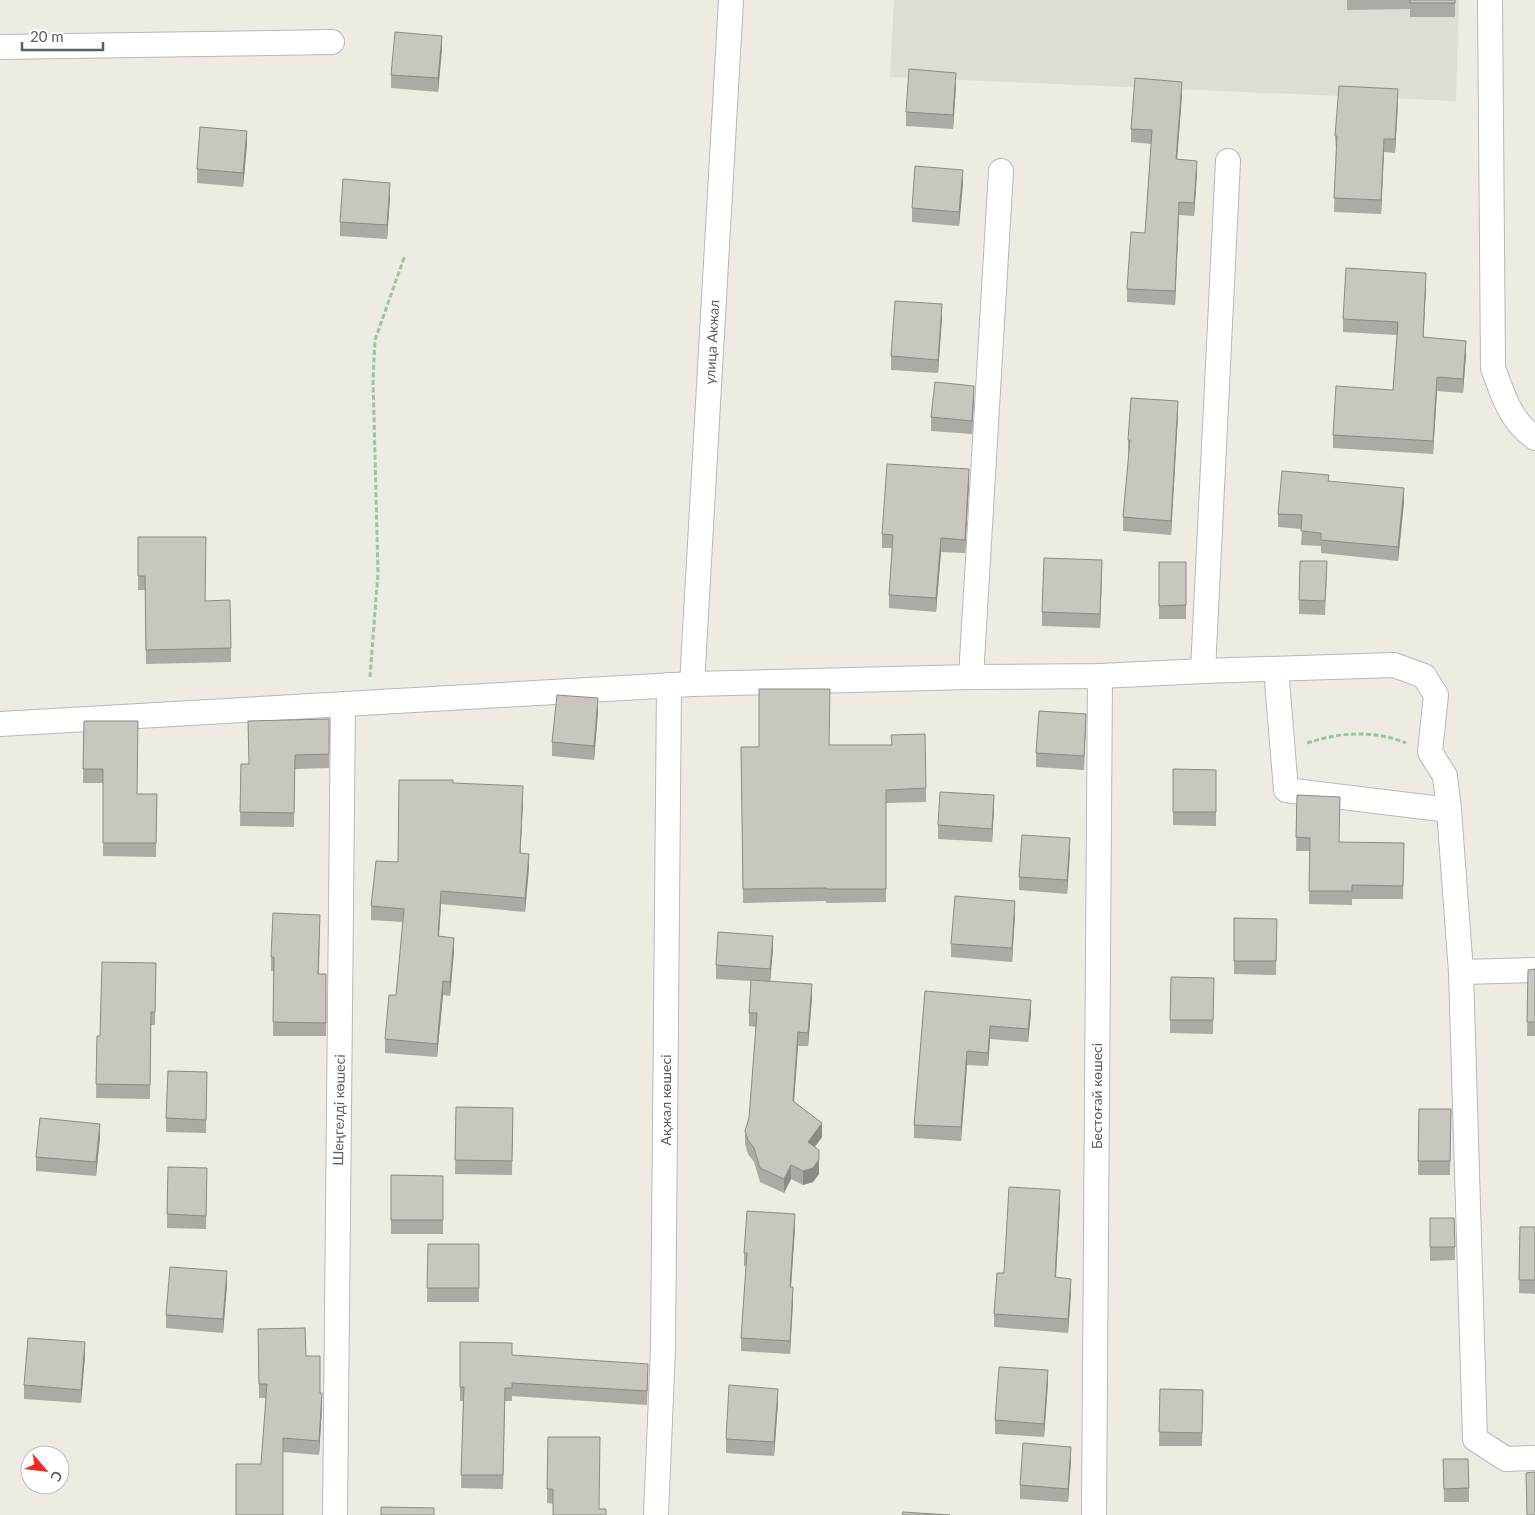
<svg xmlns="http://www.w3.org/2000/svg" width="1535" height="1515" font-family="Lato,sans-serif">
<rect width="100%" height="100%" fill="#eeebe2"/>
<polygon fill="#dfdcd6" points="894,0 1459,0 1456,101 890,77"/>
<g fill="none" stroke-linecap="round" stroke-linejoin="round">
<g stroke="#b5b9bd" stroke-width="26">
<g id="street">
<path d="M 1490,0 L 1493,368 C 1503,395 1510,421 1535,438"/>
<polyline points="0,47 332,42"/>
<polyline points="1276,669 1286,790 1449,810"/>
<polyline points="1203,671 1228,161"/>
<polyline points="971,677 1001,171"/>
<polyline points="692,684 731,0"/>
<polyline points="0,724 692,684 971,677 1100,676 1203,671 1394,665 1424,676 1436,695 1430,752 1445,776 1449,810 1461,972 1475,1439 1506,1459 1535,1458"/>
<polyline points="1461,972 1535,970"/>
<polyline points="335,1515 343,704"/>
<polyline points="656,1515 663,1349 669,685"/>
<polyline points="1094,1515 1100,676"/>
</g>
</g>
<g stroke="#94caa0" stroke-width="3" stroke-dasharray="5 2.5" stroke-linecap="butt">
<polyline points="370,677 378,573 373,379 375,340 405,255"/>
<path d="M 1307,743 C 1340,732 1374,730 1406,743"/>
</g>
<use href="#street" stroke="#fff" stroke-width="24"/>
</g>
<g fill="#ada9a4">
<polygon points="1347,0 1455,0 1455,17 1410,17 1410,9 1347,10"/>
<polygon points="442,49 438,92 391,88 391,75"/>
<polygon points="956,86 953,129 906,126 906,112"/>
<polygon points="1182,95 1177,159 1197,174 1194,216 1179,215 1175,305 1127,302 1127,289 1145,233 1151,144 1131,142 1131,129"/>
<polygon points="1398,103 1395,153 1384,152 1381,214 1334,212 1336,149 1335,136"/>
<polygon points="247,144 243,187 197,183 197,169"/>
<polygon points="963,183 959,226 912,222 912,208"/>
<polygon points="390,197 387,239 340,236 340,222"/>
<polygon points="1426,286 1423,337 1466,354 1463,393 1437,391 1433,454 1333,448 1333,435 1393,390 1397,335 1343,332 1343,319"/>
<polygon points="942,318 938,373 891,370 891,356"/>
<polygon points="974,399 972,434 931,431 931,417"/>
<polygon points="1178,415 1171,535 1123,531 1123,517 1129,454 1128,454 1128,440"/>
<polygon points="1329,481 1404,502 1398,561 1321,553 1321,546 1301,545 1302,529 1278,527 1278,514"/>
<polygon points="969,483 965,553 941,552 936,612 889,608 889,595 892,548 882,548 882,534"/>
<polygon points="138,537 205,601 231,648 231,662 146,664 145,590 138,590"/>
<rect x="1159" y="562" width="27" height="57"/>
<polygon points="1102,573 1100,628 1042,626 1042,612"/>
<polygon points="1327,574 1325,615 1299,614 1299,600"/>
<polygon points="598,712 594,760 552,756 552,742"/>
<polygon points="329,719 329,768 295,769 294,827 240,826 241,764 249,764"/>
<polygon points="84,721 137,794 157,794 156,857 103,856 103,783 83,783"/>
<polygon points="1086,728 1084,770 1036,767 1036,753"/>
<polygon points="830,745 926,788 926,802 886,803 886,902 826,903 826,901 743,903 741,747"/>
<polygon points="1173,769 1216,770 1216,826 1173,825"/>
<polygon points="453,783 523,800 520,853 529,867 525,912 441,904 439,936 454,951 450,996 443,995 437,1057 385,1053 385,1039 396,995 403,922 371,920 371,906 398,862"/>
<polygon points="1297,795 1339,842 1404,843 1403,899 1352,899 1352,905 1309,904 1310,851 1296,851"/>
<polygon points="994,809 992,842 938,839 938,825"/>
<polygon points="1070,852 1067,894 1019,890 1019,877"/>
<polygon points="1015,914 1012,962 951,957 951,944"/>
<polygon points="1234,918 1277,932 1276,975 1234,974"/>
<polygon points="320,928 319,974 326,974 326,1036 273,1036 274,971 271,971 271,957"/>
<polygon points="773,949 770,981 812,998 808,1046 798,1046 794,1102 822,1137 815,1147 819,1174 813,1182 803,1185 791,1179 784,1193 760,1182 754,1162 748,1154 745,1144 745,1131 749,1118 756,1027 749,1026 749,1013 751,981 716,979 716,965"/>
<polygon points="156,963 155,1025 151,1025 150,1099 96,1098 97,1036 100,1036"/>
<polygon points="1535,969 1535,1036 1527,1036 1528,970"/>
<polygon points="1171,977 1214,978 1213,1034 1170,1033"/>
<polygon points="925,991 1031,1013 1028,1042 990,1039 988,1066 967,1065 961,1141 914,1138 914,1125"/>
<polygon points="207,1072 206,1133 166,1132 166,1118"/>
<polygon points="456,1107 513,1108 512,1175 455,1174"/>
<polygon points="1419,1109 1451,1109 1450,1175 1418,1175"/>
<polygon points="100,1137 96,1176 36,1171 36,1157"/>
<polygon points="391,1175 443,1176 443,1234 391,1234"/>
<polygon points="207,1181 206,1229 167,1228 167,1214"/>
<polygon points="1060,1203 1056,1277 1071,1292 1068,1333 994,1327 994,1314 1004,1273"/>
<polygon points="1430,1218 1454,1218 1455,1260 1430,1261"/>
<polygon points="1520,1227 1535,1227 1535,1294 1519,1293"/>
<polygon points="795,1228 791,1287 793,1301 790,1354 741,1351 741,1338 746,1266 744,1266 744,1253"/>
<polygon points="428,1244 479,1244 479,1302 427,1302"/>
<polygon points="227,1285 223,1333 166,1328 166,1315"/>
<polygon points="258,1329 306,1356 320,1393 322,1407 319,1455 283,1452 261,1464 266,1398 259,1398"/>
<polygon points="460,1342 512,1355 648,1378 647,1405 512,1396 512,1401 505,1401 503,1489 461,1488 463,1401 460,1401"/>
<polygon points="85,1356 81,1403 24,1399 24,1385"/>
<polygon points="1048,1383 1044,1437 995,1434 995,1420"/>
<polygon points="1160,1389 1203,1390 1202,1446 1159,1446"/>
<polygon points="778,1403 774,1456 726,1453 726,1439"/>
<polygon points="548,1437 599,1509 547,1503"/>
<polygon points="1443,1459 1469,1488 1469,1502 1444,1502"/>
<polygon points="1071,1460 1068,1502 1020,1499 1020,1485"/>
</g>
<g fill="#8d8a86">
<polygon points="442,36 442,49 438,92 438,78"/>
<polygon points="956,73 956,86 953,129 953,115"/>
<polygon points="1182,82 1182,95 1176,173 1176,159"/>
<polygon points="1398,89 1398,103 1395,153 1395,139"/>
<polygon points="247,131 247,144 243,187 243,173"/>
<polygon points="1384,139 1384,152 1381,214 1381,200"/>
<polygon points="1197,161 1197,174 1194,216 1194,203"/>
<polygon points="963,170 963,183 959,226 959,212"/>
<polygon points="390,183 390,197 387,239 387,225"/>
<polygon points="1179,202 1179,215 1175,305 1175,291"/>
<polygon points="1426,273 1426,286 1423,351 1423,337"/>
<polygon points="942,304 942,318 938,373 938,360"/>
<polygon points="1466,341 1466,354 1463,393 1463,379"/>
<polygon points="1437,377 1437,391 1433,454 1433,441"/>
<polygon points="974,386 974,399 972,434 972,421"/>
<polygon points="1178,401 1178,415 1171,535 1171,521"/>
<polygon points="969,469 969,483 965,553 965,540"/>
<polygon points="1404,488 1404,502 1398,561 1398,547"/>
<polygon points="941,538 941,552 936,612 936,598"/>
<polygon points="1102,560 1102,573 1100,628 1100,614"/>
<polygon points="598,698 598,712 594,760 594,746"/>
<polygon points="523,786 523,800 520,866 520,853"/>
<polygon points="994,795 994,809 992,842 992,829"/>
<polygon points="1070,838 1070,852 1067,894 1067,880"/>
<polygon points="529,854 529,867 525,912 525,898"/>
<polygon points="441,891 441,904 438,950 438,936"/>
<polygon points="1015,901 1015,914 1012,962 1012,948"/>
<polygon points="773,936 773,949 770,983 770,969"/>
<polygon points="454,938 454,951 450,996 450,982"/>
<polygon points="443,981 443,995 437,1057 437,1044"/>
<polygon points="812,984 812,998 808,1046 808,1033"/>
<polygon points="1031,1000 1031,1013 1028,1042 1028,1029"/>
<polygon points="990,1026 990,1039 988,1066 988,1053"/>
<polygon points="798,1032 798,1046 793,1115 793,1101"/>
<polygon points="967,1051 967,1065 961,1141 961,1127"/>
<polygon points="822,1123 822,1137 808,1156 808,1142"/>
<polygon points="100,1124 100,1137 96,1176 96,1162"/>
<polygon points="819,1150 819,1174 813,1182 803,1185 803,1171"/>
<polygon points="791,1165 791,1179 784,1193 784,1179"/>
<polygon points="1060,1190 1060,1203 1055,1291 1055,1277"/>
<polygon points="795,1214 795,1228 790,1301 790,1287"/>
<polygon points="227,1271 227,1285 223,1333 223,1319"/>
<polygon points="1071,1279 1071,1292 1068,1333 1068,1319"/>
<polygon points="793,1287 793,1301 790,1354 790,1341"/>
<polygon points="85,1342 85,1356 81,1403 81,1390"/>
<polygon points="1048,1370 1048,1383 1044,1437 1044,1424"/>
<polygon points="778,1389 778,1403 774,1456 774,1442"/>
<polygon points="322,1393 322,1407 319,1455 319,1441"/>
<polygon points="1071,1447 1071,1460 1068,1502 1068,1489"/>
</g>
<g fill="#c9c5bf" stroke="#8d8a86">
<rect x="1410" y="0" width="45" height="3"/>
<polygon points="395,32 442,36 438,78 391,75"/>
<polygon points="909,69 956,73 953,115 906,112"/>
<polygon points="1135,78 1182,82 1176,159 1197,161 1194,203 1179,202 1175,291 1127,289 1131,232 1145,233 1152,130 1131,129"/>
<polygon points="1339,86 1398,89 1395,139 1384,139 1381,200 1334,198 1337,136 1335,136"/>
<polygon points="200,127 247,131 243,173 197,169"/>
<polygon points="915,166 963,170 959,212 912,208"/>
<polygon points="343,179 390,183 387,225 340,222"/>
<polygon points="1346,268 1426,273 1423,337 1466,341 1463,379 1437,377 1433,441 1333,435 1336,386 1393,390 1398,322 1343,319"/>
<polygon points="895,301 942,304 938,360 891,356"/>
<polygon points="935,382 974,386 972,421 931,417"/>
<polygon points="1131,398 1178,401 1171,521 1123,517 1130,440 1128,440"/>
<polygon points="887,464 969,469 965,540 941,538 936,598 889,595 893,535 882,534"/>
<polygon points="1282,471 1329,475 1328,481 1404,488 1398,547 1321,540 1321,533 1301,531 1302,515 1278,514"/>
<polygon points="138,537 206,537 205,601 230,600 231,648 146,650 145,576 138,576"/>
<polygon points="1044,558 1102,560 1100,614 1042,612"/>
<polygon points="1300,561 1327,561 1325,601 1299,600"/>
<polygon points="1159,562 1186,562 1186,605 1159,606"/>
<polygon points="759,689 830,689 829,745 892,745 891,735 925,734 926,788 886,790 886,889 826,889 826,888 743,889 741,747 759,747"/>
<polygon points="557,695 598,698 594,746 552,742"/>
<polygon points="1039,711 1086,714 1084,756 1036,753"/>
<polygon points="329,719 329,754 295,755 294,813 240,812 241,764 249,764 248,721"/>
<polygon points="84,721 138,721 137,794 157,794 156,843 103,843 103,769 83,769"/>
<polygon points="1173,769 1216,770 1216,812 1173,812"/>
<polygon points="399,780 453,780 453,783 523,786 520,853 529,854 525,898 441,891 438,936 454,938 450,982 443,981 437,1044 385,1039 389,995 396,995 404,909 371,906 376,861 398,862"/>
<polygon points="940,792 994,795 992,829 938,825"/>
<polygon points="1297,795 1340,797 1339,842 1404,843 1403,886 1352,885 1352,891 1309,891 1310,838 1296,837"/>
<polygon points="1022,835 1070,838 1067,880 1019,877"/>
<polygon points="955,896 1015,901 1012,948 951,944"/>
<polygon points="273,913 320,915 318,974 326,974 326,1023 273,1022 274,957 271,957"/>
<polygon points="1234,918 1277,919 1276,961 1234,961"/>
<polygon points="718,932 773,936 770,969 716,965"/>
<polygon points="102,962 156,963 155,1012 151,1012 150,1085 96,1084 97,1036 100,1036"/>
<polygon points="1535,969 1535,1022 1527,1022 1528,970"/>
<polygon points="1171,977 1214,978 1213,1020 1170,1020"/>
<polygon points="751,980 812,984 808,1033 798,1032 793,1101 822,1123 808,1142 819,1150 819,1160 813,1168 803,1171 791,1165 784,1179 760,1168 754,1148 748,1140 745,1131 749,1118 757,1013 749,1013"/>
<polygon points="925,991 1031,1000 1028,1029 990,1026 988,1053 967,1051 961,1127 914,1125"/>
<polygon points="168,1071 207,1072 206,1120 166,1118"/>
<polygon points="456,1107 513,1108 512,1161 455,1160"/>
<polygon points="1419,1109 1451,1109 1450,1161 1418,1161"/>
<polygon points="40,1118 100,1124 96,1162 36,1157"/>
<polygon points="168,1167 207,1168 206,1216 167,1214"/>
<polygon points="391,1175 443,1176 443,1220 391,1220"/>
<polygon points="1009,1187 1060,1190 1055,1277 1071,1279 1068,1319 994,1314 997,1273 1004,1273"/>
<polygon points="747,1211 795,1214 790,1287 793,1287 790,1341 741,1338 747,1253 744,1253"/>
<polygon points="1430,1218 1454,1218 1455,1247 1430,1247"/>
<polygon points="1520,1227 1535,1227 1535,1280 1519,1280"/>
<polygon points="428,1244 479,1244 479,1288 427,1288"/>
<polygon points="170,1267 227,1271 223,1319 166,1315"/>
<polygon points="305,1328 306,1356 320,1356 320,1393 322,1393 319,1441 283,1438 283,1515 236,1515 236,1464 261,1464 267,1384 259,1384 258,1329"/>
<polygon points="28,1338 85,1342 81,1390 24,1385"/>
<polygon points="460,1342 512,1343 512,1355 648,1364 647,1391 512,1383 512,1388 505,1388 503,1475 461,1475 464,1387 460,1387"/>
<polygon points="999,1367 1048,1370 1044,1424 995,1420"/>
<polygon points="729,1385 778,1389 774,1442 726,1439"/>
<polygon points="1160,1389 1203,1390 1202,1433 1159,1432"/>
<polygon points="548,1437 600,1437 599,1509 606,1509 606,1515 553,1515 553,1489 547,1489"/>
<polygon points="1023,1443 1071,1447 1068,1489 1020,1485"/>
<polygon points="1443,1459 1468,1459 1469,1488 1444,1489"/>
<polygon points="1535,1472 1535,1515 1527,1515 1526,1473"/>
<polygon points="381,1507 434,1508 434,1515 381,1515"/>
<polygon points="903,1512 950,1515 902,1515"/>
</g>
<g text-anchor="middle" stroke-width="4.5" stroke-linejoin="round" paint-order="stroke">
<g font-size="14" fill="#5a5f64" stroke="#fff">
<text transform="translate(712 342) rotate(-87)" y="5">улица Акжал</text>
<text transform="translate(1097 1096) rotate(-90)" y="5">Бестоғай көшесі</text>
<text transform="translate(666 1100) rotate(-90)" y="5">Ақжал көшесі</text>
<text transform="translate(339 1110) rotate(-89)" y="5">Шеңгелді көшесі</text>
</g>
</g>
<g transform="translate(45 1470) rotate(118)"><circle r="24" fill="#ffffff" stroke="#bdbfc1"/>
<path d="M0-4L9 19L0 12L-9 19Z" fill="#f52521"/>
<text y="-8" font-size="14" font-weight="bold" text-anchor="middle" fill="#5a5f64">С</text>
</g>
<path d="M22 42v8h81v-8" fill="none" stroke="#5a5f64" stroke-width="2.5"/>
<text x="30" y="42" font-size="15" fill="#5a5f64" stroke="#ffffff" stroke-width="4" paint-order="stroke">20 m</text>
</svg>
